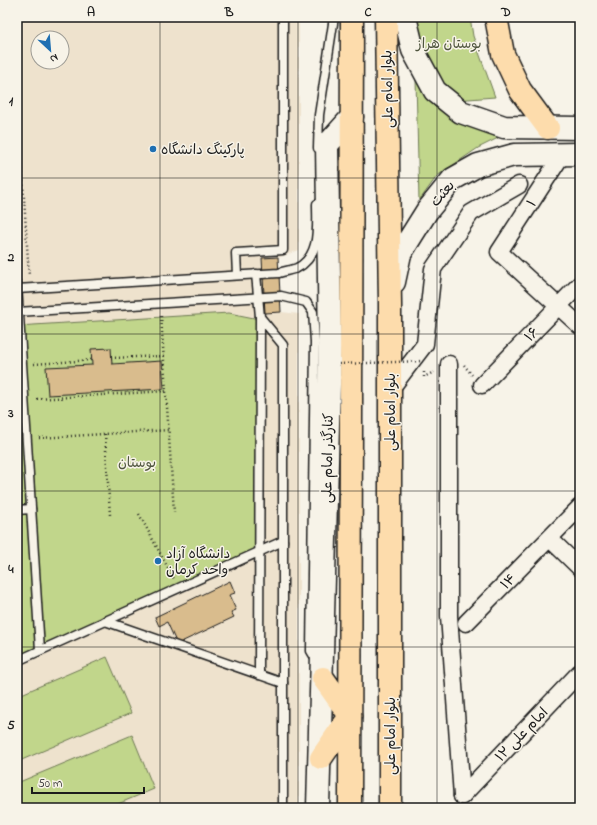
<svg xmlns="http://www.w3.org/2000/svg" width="597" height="825" font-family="'Indie Flower','Playpen Sans Arabic',sans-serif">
<rect width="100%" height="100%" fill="#f7f3e8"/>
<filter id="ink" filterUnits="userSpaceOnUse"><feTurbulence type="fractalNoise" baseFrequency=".025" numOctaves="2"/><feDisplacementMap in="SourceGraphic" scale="8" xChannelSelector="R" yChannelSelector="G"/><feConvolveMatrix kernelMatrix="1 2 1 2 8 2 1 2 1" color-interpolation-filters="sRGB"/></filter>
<g filter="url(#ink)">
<path fill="#eee2cd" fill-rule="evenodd" d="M 17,17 L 299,17 L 299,250 L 278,258 L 281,312 L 299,314 L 299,808 L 17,808 ZM 38,38 L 62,38 L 62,62 L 38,62 Z"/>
<g fill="#c1d68b" stroke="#6e7954">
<polygon points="411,17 470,17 473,36 495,97 455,100 429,64"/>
<polygon points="416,80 435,107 498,138 478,148 437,176 419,201"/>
<polygon points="229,313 259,319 258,551 17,659 17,326"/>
<polygon points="107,657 131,713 17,762 17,696"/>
<polygon points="132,735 154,789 108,808 17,808 17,783"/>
</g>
<g fill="#d9bc8d" stroke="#1c1c1c">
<polygon points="278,257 281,312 265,313 262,258"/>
<polygon points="111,348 112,364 162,361 164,389 48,395 46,367 92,365 91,349"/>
<polygon points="230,581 235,593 229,595 236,610 231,612 234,617 177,644 167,622 159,626 155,617"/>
</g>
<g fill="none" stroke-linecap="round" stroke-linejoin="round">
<g stroke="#1c1c1c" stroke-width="11">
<g id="lane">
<polyline points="318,148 319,115 334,17"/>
<polyline points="256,274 260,317 283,345 283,808"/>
<polyline points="237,275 236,253 283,250 283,17"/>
<polyline points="17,284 40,650"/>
<path d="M 17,289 L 279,273 C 285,271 292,270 297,268 C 321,256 317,226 317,204"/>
<polyline points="17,312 281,296 306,302 313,312 315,342 311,651 314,656"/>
<polyline points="17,510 31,509"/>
<polyline points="105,621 283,683"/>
<polyline points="17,661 283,541"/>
<polyline points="259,675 260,317"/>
</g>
</g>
<g stroke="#1c1c1c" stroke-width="19">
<g id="street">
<polyline points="562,155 499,252 580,326"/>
<polyline points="449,364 449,616 462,796"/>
<polyline points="482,385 580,284"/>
<polyline points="390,390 425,344 433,269 471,213 519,185"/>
<polyline points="550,539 580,568"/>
<polyline points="466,623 580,507"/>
<polyline points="462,796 580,672"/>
</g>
</g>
<g stroke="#1c1c1c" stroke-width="25">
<g id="secondary">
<polyline points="405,17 413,50 435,91 461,112 504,127 580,128"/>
<polyline points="394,282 400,254 427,211 453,179 478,165 514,155 580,154"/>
<polyline points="318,808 330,346 327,145 352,117"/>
</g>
</g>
<g stroke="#1c1c1c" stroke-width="25">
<polyline id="primary" points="496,17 503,54 520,90 548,128"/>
</g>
<g stroke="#1c1c1c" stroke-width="25">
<g id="highway">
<polyline points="386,17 390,305 390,808"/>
<polyline points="321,758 350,716 323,678"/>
<polyline points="350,808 352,17"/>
</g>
</g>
<g stroke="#1c1c1c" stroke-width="2.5" stroke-dasharray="1 3" stroke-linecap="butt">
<polyline points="17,89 29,276"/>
<polyline points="161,316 174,512"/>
<polyline points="111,358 164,356"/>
<polyline points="34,364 91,360"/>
<polyline points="464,365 472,375"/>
<polyline points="424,372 424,377 434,372"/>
<polyline points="37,399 166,391"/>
<polyline points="105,434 110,515"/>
<polyline points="39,438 169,430"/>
<polyline points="139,514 174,579"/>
</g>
<use href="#lane" stroke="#f7f3e8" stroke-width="8"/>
<use href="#street" stroke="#f7f3e8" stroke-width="16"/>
<use href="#secondary" stroke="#f7f3e8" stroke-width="22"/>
<use href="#primary" stroke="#fddcac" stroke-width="22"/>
<use href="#highway" stroke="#fddcac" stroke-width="22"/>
<polyline stroke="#1c1c1c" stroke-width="2.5" stroke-dasharray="1 3" stroke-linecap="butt" points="339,364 423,361"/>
</g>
</g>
<path fill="none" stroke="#1c1c1c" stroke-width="1" stroke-opacity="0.55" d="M 160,17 L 160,808M 298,17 L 298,808M 437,17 L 437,808M 17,178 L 580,178M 17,334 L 580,334M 17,491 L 580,491M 17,647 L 580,647"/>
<g fill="#1f6fb2" stroke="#f7f3e8" stroke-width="1.5">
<circle cx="153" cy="149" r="4"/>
<circle cx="158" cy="561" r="4"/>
</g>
<g text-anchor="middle" stroke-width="3" stroke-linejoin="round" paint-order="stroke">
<g font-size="14" fill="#4e543d" stroke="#f7f3e8">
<text x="449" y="48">بوستان هراز</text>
<text x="137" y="467">بوستان</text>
</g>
<g font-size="14" fill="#1c1c1c" stroke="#f7f3e8">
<text transform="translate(387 89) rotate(-91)" y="5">بلوار امام علی</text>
<text transform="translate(442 193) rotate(-49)" y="5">بعثت</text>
<text transform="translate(531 203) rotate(-57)" y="5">۱</text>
<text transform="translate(531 334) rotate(-46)" y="5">۱۶</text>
<text transform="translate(390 412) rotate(-90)" y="5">بلوار امام علی</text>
<text transform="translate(327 458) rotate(-89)" y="5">کنارگذر امام علی</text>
<text transform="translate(508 581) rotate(-45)" y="5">۱۴</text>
<text transform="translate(521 734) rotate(-46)" y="5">امام علی ۱۲</text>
<text transform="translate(390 736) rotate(-90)" y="5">بلوار امام علی</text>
</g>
<g font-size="14" fill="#1c1c1c" stroke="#f7f3e8" text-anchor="start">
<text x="161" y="154">پارکینگ دانشگاه</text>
<text x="166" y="558">دانشگاه آزاد<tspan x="166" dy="16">واحد کرمان</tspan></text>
</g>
</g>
<rect width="597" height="825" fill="none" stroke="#f7f3e8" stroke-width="44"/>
<g transform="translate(50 50) rotate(154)"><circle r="19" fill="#f7f3e8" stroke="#9f9d96"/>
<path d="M0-3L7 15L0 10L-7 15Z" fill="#1f6fb2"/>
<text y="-6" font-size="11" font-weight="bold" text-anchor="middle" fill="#1c1c1c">N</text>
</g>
<path d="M32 787v6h112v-6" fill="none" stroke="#1c1c1c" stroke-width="2"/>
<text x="38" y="787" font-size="12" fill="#1c1c1c" stroke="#f7f3e8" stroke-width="3" paint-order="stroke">50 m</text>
<rect x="22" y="22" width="553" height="781" fill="none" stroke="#1c1c1c" stroke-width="1.5"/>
<g font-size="13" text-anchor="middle" font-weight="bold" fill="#1c1c1c">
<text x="91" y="16">A</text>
<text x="229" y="16">B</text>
<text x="368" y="16">C</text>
<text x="506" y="16">D</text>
<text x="11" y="105">1</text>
<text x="11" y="261">2</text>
<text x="11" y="417">3</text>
<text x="11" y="573">4</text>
<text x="11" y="729">5</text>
</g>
</svg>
